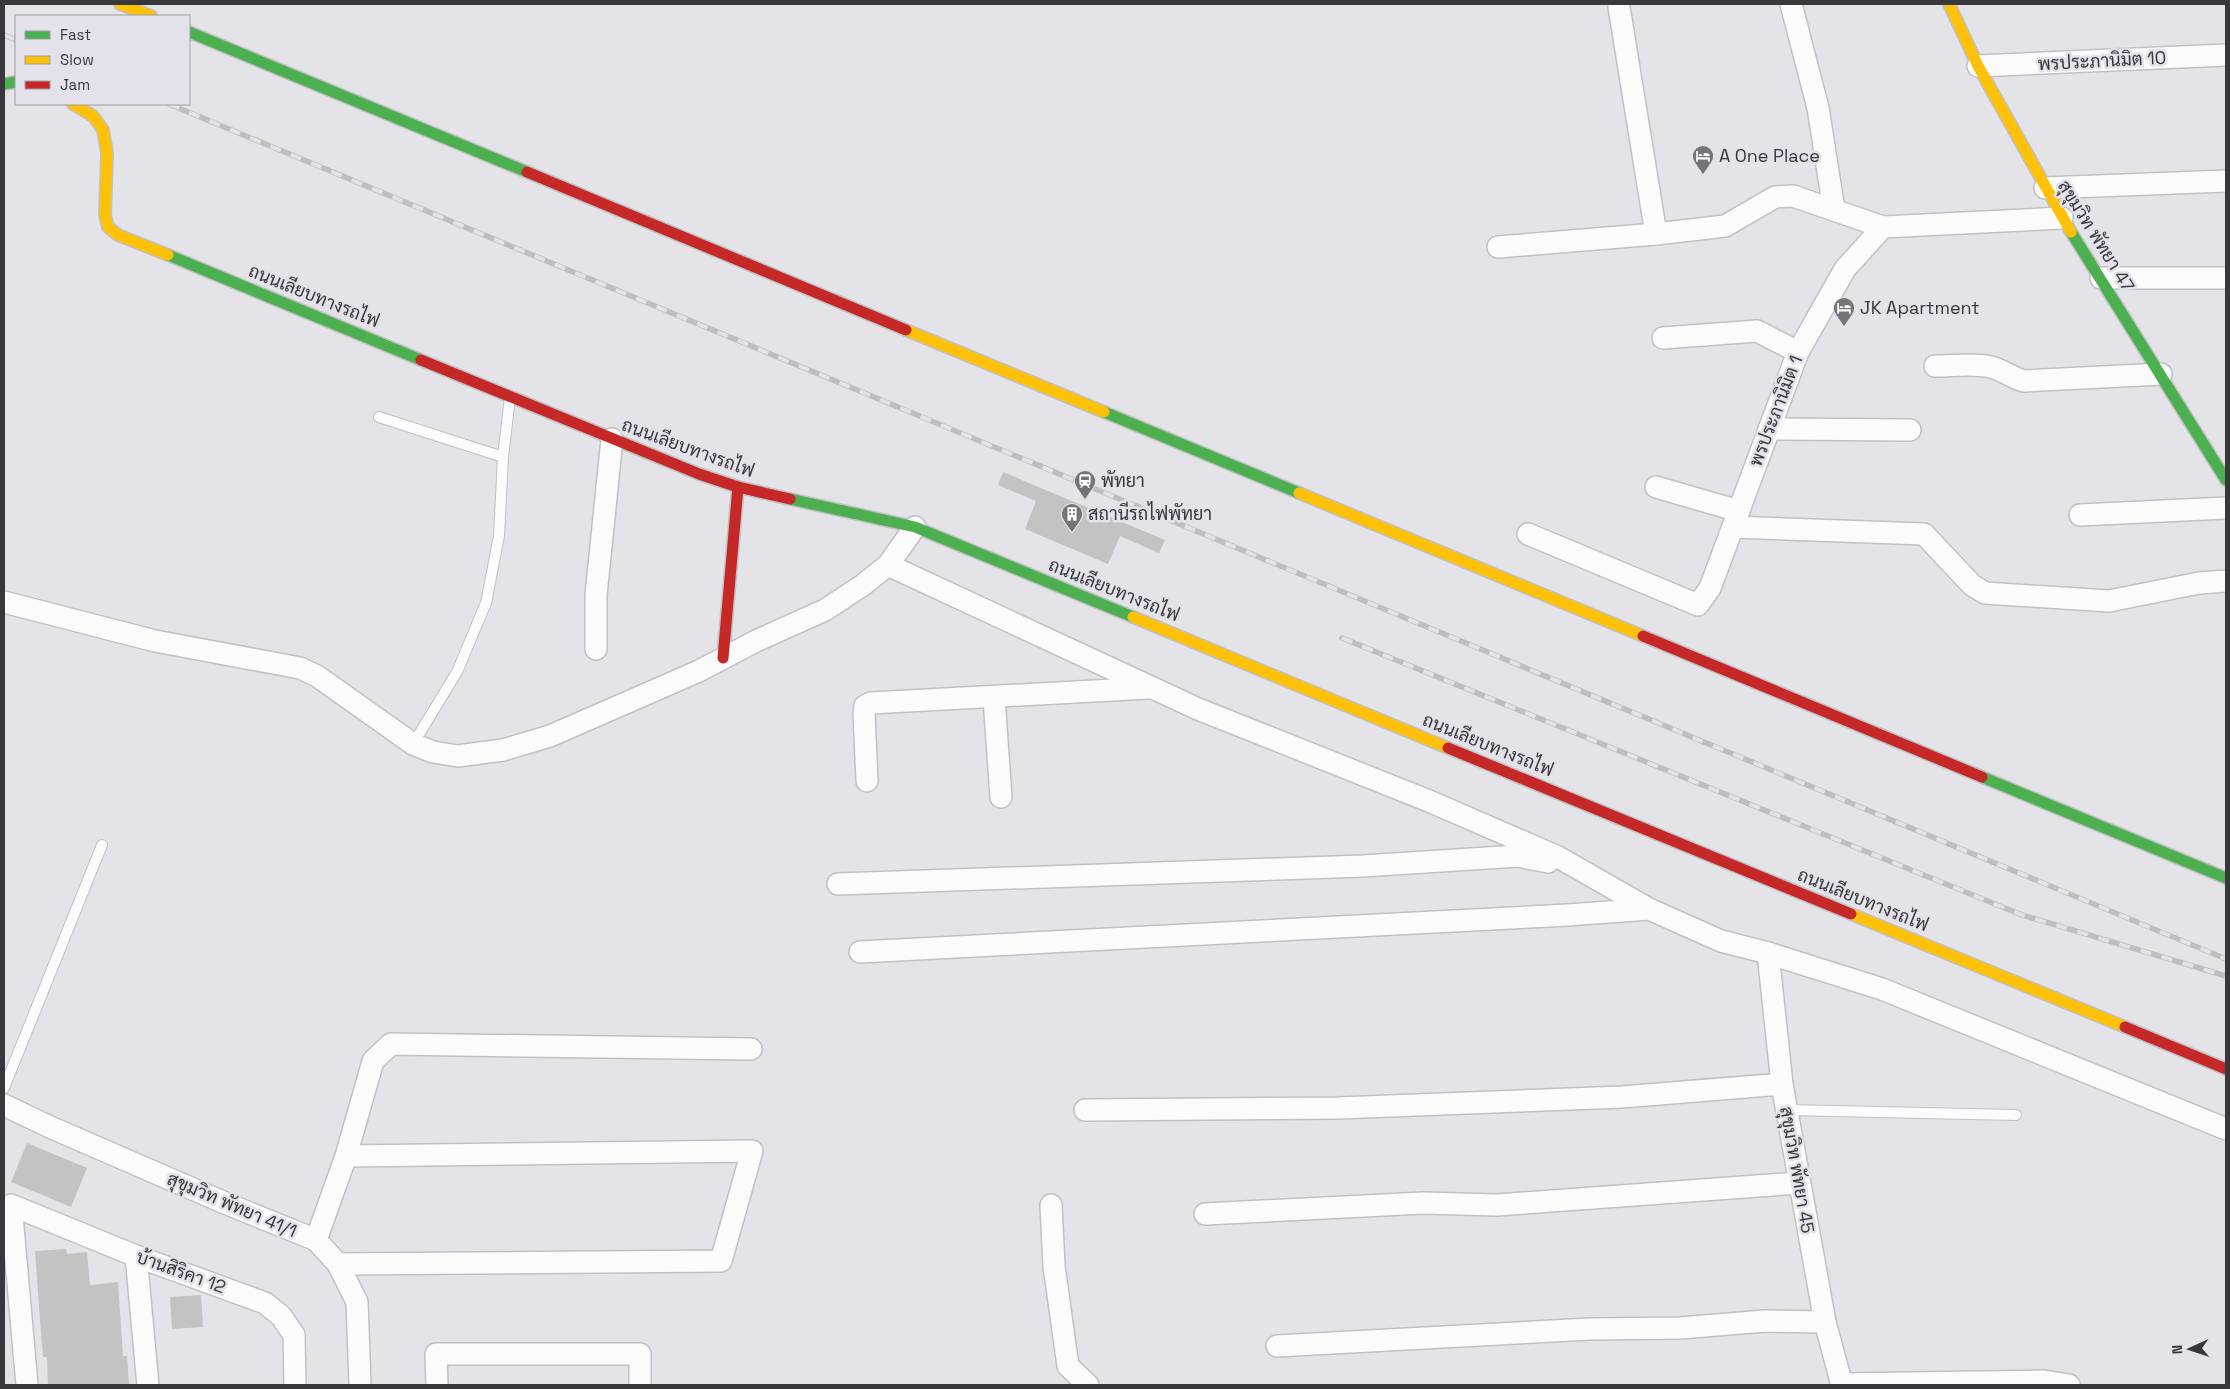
<svg xmlns="http://www.w3.org/2000/svg" width="2230" height="1389" font-family="'Space Grotesk',Sarabun,sans-serif">
<rect width="100%" height="100%" fill="#e4e3e8"/>
<g fill="#c4c3c4">
<polygon points="1003,472 1165,540 1159,553 1120,536 1108,564 1025,529 1036,501 998,485"/>
<polygon points="27,1143 87,1168 71,1207 11,1182"/>
<polygon points="66,1249 67,1254 87,1252 90,1285 118,1282 123,1356 127,1356 129,1385 48,1385 47,1357 43,1357 40,1321 35,1251"/>
<polygon points="201,1295 203,1327 172,1329 170,1297"/>
</g>
<g fill="none" stroke-linecap="round" stroke-linejoin="round">
<g stroke="#c1c1c4" stroke-width="12">
<g id="lane">
<polyline points="379,417 503,457"/>
<polyline points="413,744 457,672 486,603 499,536 503,457 510,397"/>
<polyline points="4,1088 102,845"/>
<polyline points="1787,1110 2016,1115"/>
</g>
</g>
<g stroke="#c1c1c4" stroke-width="24">
<g id="street">
<polyline points="1791,4 1818,108 1834,210"/>
<polyline points="1619,7 1656,234"/>
<polyline points="1978,66 2226,55"/>
<polyline points="2045,188 2226,181"/>
<polyline points="1498,247 1656,234 1725,226 1775,197 1793,196 1883,227"/>
<polyline points="2101,278 2226,278"/>
<polyline points="1663,338 1757,331 1798,352"/>
<path d="M 1935,366 C 1953,366 1974,363 1991,367 C 2003,370 2012,378 2024,381 L 2161,374"/>
<polyline points="1769,429 1910,430"/>
<polyline points="1656,487 1739,511"/>
<polyline points="2080,515 2226,508"/>
<polyline points="1733,527 1924,534 1972,585 1985,593 2109,601 2199,583 2226,581"/>
<polyline points="1528,534 1698,605 1710,588 1798,352 1845,269 1883,227 2062,218"/>
<polyline points="888,565 1198,709 1429,801 1558,857 1649,909 1721,941 1768,953 1882,989 2226,1129"/>
<polyline points="4,602 155,641 300,668 317,676 413,744 433,752 458,756 503,750 550,736 699,671 756,641 825,610 863,585 888,565 915,527"/>
<polyline points="596,649 596,595 612,439"/>
<polyline points="994,698 1001,797"/>
<polyline points="867,781 864,713 865,706 871,703 1149,688"/>
<polyline points="838,884 1363,866 1518,856 1548,862"/>
<polyline points="860,952 1568,915 1649,909"/>
<polyline points="1768,953 1782,1084 1825,1322 1842,1385"/>
<polyline points="4,1105 50,1127 225,1203 316,1240 338,1264 357,1302 360,1385"/>
<polyline points="1085,1110 1338,1108 1622,1097 1782,1084"/>
<polyline points="1051,1205 1054,1266 1068,1366 1088,1385"/>
<polyline points="1205,1214 1423,1203 1497,1205 1799,1183"/>
<polyline points="316,1240 346,1156 373,1061 391,1044 751,1049"/>
<polyline points="136,1256 148,1385"/>
<polyline points="338,1264 721,1261 752,1151 346,1156"/>
<polyline points="1277,1346 1590,1329 1680,1328 1765,1321 1825,1322"/>
<polyline points="1841,1384 2044,1381 2069,1385"/>
<polyline points="27,1385 11,1205 136,1256 265,1303 281,1316 294,1335 295,1385"/>
<polyline points="437,1385 436,1354 640,1354 640,1385"/>
</g>
</g>
<g stroke="#c1c1c4" stroke-width="14">
<g id="fast">
<polyline points="189,32 527,172"/>
<polyline points="4,84 16,82"/>
<polyline points="2071,232 2226,480"/>
<polyline points="168,255 421,360"/>
<polyline points="1104,412 1299,493"/>
<polyline points="790,499 915,527 1133,617"/>
<polyline points="1982,777 2226,878"/>
</g>
</g>
<g stroke="#c1c1c4" stroke-width="14">
<g id="slow">
<polyline points="120,4 151,16"/>
<polyline points="1949,4 1978,66 2071,232"/>
<polyline points="73,104 93,116 103,130 107,153 105,215 108,227 118,235 168,255"/>
<polyline points="906,330 1104,412"/>
<polyline points="1299,493 1643,636"/>
<polyline points="1133,617 1448,748"/>
<polyline points="1851,914 2125,1027"/>
</g>
</g>
<g stroke="#c1c1c4" stroke-width="14">
<g id="jam">
<polyline points="527,172 906,330"/>
<polyline points="421,360 699,474 738,487 790,499"/>
<polyline points="1643,636 1982,777"/>
<polyline points="723,658 738,487"/>
<polyline points="1448,748 1851,914"/>
<polyline points="2125,1027 2226,1069"/>
</g>
</g>
<use href="#lane" stroke="#fbfbfc" stroke-width="10"/>
<use href="#street" stroke="#fbfbfc" stroke-width="21"/>
<use href="#fast" stroke="#4caf50" stroke-width="11"/>
<use href="#slow" stroke="#ffc107" stroke-width="11"/>
<use href="#jam" stroke="#c62828" stroke-width="11"/>
<g stroke="#bfbebf" stroke-width="5.5">
<g id="rail">
<polyline points="4,35 16,40"/>
<polyline points="169,104 2226,959"/>
<polyline points="1342,638 2022,915 2226,976"/>
</g>
</g>
<use href="#rail" stroke="#e3e1ea" stroke-width="4" stroke-dasharray="11" stroke-linecap="butt"/>
</g>
<defs>
<g id="hotel-pin" transform="scale(1.125)"><path d="M0 17L-7.5 6A9.5 9.5 0 1 1 7.5 6Z" fill="#747378" stroke="#e3e1ea"/><path d="M-6-4.5h1.5V1H6V5H4.5V3h-9V5H-6ZM-4 0a1.8 1.8 0 1 1 3.6 0ZM.5 0V-2.5h3Q6-2.5 6 0Z" fill="#fff"/></g>
<g id="station-pin" transform="scale(1.125)"><path d="M0 17L-7.5 6A9.5 9.5 0 1 1 7.5 6Z" fill="#747378" stroke="#e3e1ea"/><path d="M-3-6H3Q5-6 5-4V2Q5 4 3 4L4.5 6H3L1.5 4h-3L-3 6H-4.5L-3 4Q-5 4-5 2V-4Q-5-6-3-6ZM-3.5-4v3h7v-3ZM-3.5 1v1.5H-2V1ZM2 1v1.5H3.5V1Z" fill="#fff"/></g>
<g id="building-pin" transform="scale(1.125)"><path d="M0 17L-7.5 6A9.5 9.5 0 1 1 7.5 6Z" fill="#747378" stroke="#e3e1ea"/><path d="M-4-6H4V6H1V3H-1V6H-4ZM-2.5-4.3h1.7v1.8h-1.7ZM.8-4.3h1.7v1.8H.8ZM-2.5-1h1.7V.8h-1.7ZM.8-1h1.7V.8H.8Z" fill="#fff"/></g>
</defs>
<g fill-rule="evenodd">
<use href="#hotel-pin" x="1703" y="156"/>
<use href="#hotel-pin" x="1844" y="308"/>
<use href="#station-pin" x="1085" y="481"/>
<use href="#building-pin" x="1072" y="514"/>
</g>
<g text-anchor="middle" stroke-width="5" stroke-linejoin="round" paint-order="stroke">
<g font-size="18" fill="#38373b" stroke="#e3e1ea">
<text transform="translate(2102 61) rotate(-3)" y="6">พรประภานิมิต 10</text>
<text transform="translate(2096 236) rotate(58)" y="6">สุขุมวิท พัทยา 47</text>
<text transform="translate(314 296) rotate(22)" y="6">ถนนเลียบทางรถไฟ</text>
<text transform="translate(1776 411) rotate(-69)" y="6">พรประภานิมิต 1</text>
<text transform="translate(688 448) rotate(20)" y="6">ถนนเลียบทางรถไฟ</text>
<text transform="translate(1114 590) rotate(22)" y="6">ถนนเลียบทางรถไฟ</text>
<text transform="translate(1488 745) rotate(22)" y="6">ถนนเลียบทางรถไฟ</text>
<text transform="translate(1863 900) rotate(22)" y="6">ถนนเลียบทางรถไฟ</text>
<text transform="translate(1797 1170) rotate(80)" y="6">สุขุมวิท พัทยา 45</text>
<text transform="translate(232 1205) rotate(23)" y="6">สุขุมวิท พัทยา 41/1</text>
<text transform="translate(181 1272) rotate(20)" y="6">บ้านสิริคา 12</text>
</g>
<g font-size="18" fill="#38373b" stroke="#e3e1ea" text-anchor="start">
<text x="1719" y="162">A One Place</text>
<text x="1860" y="314">JK Apartment</text>
<text x="1101" y="487">พัทยา</text>
<text x="1088" y="520">สถานีรถไฟพัทยา</text>
</g>
</g>
<rect width="2230" height="1389" fill="none" stroke="#38373b" stroke-width="10"/>
<rect x="15" y="15" width="175" height="90" fill="#e3e1ea" stroke="#9f9da4"/>
<rect x="25" y="31" width="25" height="8" fill="#4caf50" stroke="#9f9da4"/>
<text x="60" y="40" font-size="15" fill="#38373b">Fast</text>
<rect x="25" y="56" width="25" height="8" fill="#ffc107" stroke="#9f9da4"/>
<text x="60" y="65" font-size="15" fill="#38373b">Slow</text>
<rect x="25" y="81" width="25" height="8" fill="#c62828" stroke="#9f9da4"/>
<text x="60" y="90" font-size="15" fill="#38373b">Jam</text>
<g transform="translate(2190 1349) rotate(267)" stroke="#e3e1ea" stroke-width="4" paint-order="stroke">
<path d="M0-4L9 19L0 12L-9 19Z" fill="#38373b"/>
<text y="-8" font-size="14" font-weight="bold" text-anchor="middle" fill="#38373b">N</text>
</g>
</svg>
